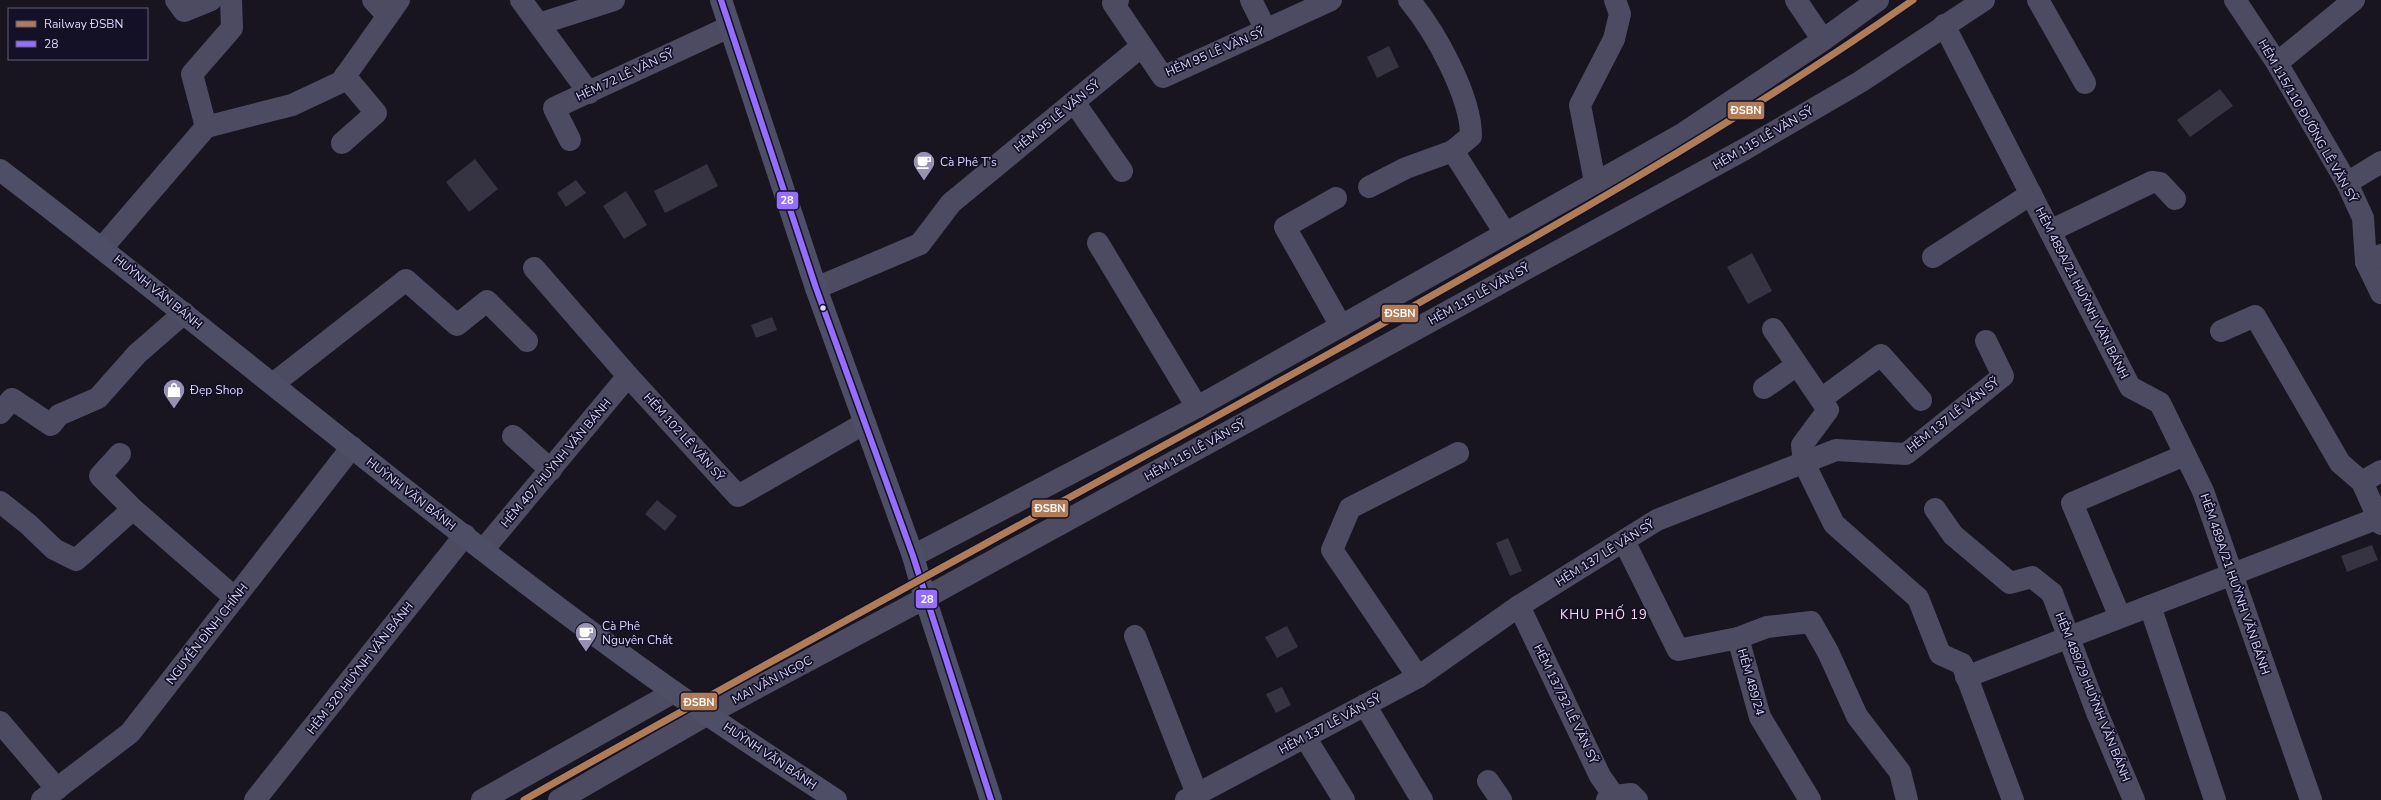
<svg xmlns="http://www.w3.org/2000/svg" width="2381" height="800" font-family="'Nunito Sans',sans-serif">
<rect width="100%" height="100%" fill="#181521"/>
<g fill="#363343">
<polygon points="1389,46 1399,67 1377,78 1367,57"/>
<polygon points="2220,89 2233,106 2190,137 2177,120"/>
<polygon points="475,159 498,189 469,212 446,182"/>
<polygon points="707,164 718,186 665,213 654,191"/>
<polygon points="576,180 586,193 566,207 557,193"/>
<polygon points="626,191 647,225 624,239 603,206"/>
<polygon points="1752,253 1772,291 1748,304 1727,267"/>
<polygon points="772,317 777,330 756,338 751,325"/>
<polygon points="657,500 677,516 665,531 645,514"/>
<polygon points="1508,538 1522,571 1510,576 1496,543"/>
<polygon points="2372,545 2378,560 2347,572 2341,556"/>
<polygon points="1287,626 1298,647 1277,658 1265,637"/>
<polygon points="1282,687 1291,705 1276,713 1266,694"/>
</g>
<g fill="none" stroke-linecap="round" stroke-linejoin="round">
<g stroke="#4c4b61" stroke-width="22">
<polyline points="176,0 184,11 211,0"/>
<polyline points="373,0 387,15"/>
<polyline points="521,0 589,93"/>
<polyline points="2038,0 2085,83"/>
<polyline points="2235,0 2277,63 2347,183 2363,218 2366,262 2381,293"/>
<polyline points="539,24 614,0"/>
<polyline points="2277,63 2354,0"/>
<polyline points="206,127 292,105 341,82 399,0"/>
<polyline points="570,140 554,108 729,27"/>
<polyline points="342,143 376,113 345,76"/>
<polyline points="2347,183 2381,162"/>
<polyline points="1369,187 1406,168 1453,151"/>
<polyline points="1336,198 1285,227 1341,326"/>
<polyline points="2050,231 2152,182 2160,183 2175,199"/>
<polyline points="1098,243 1197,407"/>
<polyline points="102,248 206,127 192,74 232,28 231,0"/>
<polyline points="1933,257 2031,194"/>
<polyline points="534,268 628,376 738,496 865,423"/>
<polyline points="1773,329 1828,410 1802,445 1804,463 1834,524 1918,598 1940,654 1962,664"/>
<polyline points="2221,331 2255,316 2340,463 2362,482"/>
<polyline points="273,384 406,280 457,325 487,301 527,341"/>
<polyline points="1764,388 1797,365"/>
<polyline points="1821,399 1881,355 1921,400"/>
<polyline points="0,413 12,399 51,425 59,415 98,398 137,354 184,313"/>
<polyline points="120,454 100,476 133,509 235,598"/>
<polyline points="0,502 28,524 54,549 76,560 133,509"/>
<polyline points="1935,509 1953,535 2010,583 2032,577 2052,593"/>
<polyline points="1624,541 1678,650 1738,638 1760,717 1810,800"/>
<polyline points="483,550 628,376"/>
<polyline points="913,556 1197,407 1684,133 1823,40 1878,0"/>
<polyline points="1519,606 1600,776 1617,800"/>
<polyline points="2120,617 2072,503 2185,455"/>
<polyline points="1135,636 1197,794"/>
<polyline points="1738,638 1767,627 1811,622 1828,652 1857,716 1900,772 1907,800"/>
<polyline points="1418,677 1332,550 1350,508 1458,453"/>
<polyline points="1966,677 2378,518"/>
<polyline points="1365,705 1422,800"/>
<polyline points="0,722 57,789"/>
<polyline points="1305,737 1344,800"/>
<polyline points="1488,781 1501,800"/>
<polyline points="482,800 674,692"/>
<polyline points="559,800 708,714 925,598"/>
<polyline points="1607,800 1615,796 1631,794 1637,800"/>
</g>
<g stroke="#4c4b61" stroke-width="22">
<polyline points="1118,0 1113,3 1163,77 1331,0"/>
<polyline points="1251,0 1266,30"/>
<path d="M 1409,0 C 1435,31 1471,96 1471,136 L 1453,151 L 1505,233"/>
<polyline points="1796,0 1823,40"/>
<polyline points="1944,25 2130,387 2160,403 2203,491 2311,800"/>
<polyline points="1074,102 1122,171"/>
<polyline points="1595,182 1580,105 1614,39 1620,14 1615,0"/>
<polyline points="2366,262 2381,255"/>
<polyline points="816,288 920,244 951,203 1142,46"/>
<polyline points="513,436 551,470"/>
<polyline points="2381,471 2362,482 2381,524"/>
<polyline points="2052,593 2098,715 2134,800"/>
<polyline points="925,598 1745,149 1860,82 1984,0"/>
<polyline points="2150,606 2215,800"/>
<polyline points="1962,664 2013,800"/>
<polyline points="42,800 130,733 352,447"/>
<polyline points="255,800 465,535"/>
<polyline points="1186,800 1418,677 1519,606 1657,520 1836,450 1906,454 2003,376 1986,341"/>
</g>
<g stroke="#4f4e67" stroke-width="22">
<polyline points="721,0 816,288 913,556 925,598 991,800"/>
<path d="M 0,170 C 226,342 442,528 674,692 C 727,729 782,764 836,800"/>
</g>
<g stroke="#141026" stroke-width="9">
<polyline id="bus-1" points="721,0 816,288 913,556 991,800"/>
</g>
<use href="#bus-1" stroke="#966eff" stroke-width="6"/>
<g stroke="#141026" stroke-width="10">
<path id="rail-1" d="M 524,800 C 795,646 1070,499 1341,347 C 1536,237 1730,128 1913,0"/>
</g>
<use href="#rail-1" stroke="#b07c57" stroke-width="7"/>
</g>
<defs>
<g id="cafe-pin" transform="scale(1.15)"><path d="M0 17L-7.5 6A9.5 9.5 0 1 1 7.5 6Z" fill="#9792b1" stroke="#141026"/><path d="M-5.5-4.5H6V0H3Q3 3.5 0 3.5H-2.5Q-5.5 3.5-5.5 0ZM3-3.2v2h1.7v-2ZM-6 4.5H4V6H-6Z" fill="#fff"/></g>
<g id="shop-pin" transform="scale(1.15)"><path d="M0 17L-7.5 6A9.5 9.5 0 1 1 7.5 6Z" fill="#9792b1" stroke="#141026"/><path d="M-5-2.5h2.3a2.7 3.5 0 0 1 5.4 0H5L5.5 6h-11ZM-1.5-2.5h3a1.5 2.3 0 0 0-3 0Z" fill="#fff"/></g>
</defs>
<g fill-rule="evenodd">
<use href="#cafe-pin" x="924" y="162"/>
<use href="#shop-pin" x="174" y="390"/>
<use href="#cafe-pin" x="586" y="633"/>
</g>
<circle fill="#dbd6fe" stroke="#141026" stroke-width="1.5" cx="823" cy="308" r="3.5"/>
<g text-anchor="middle" stroke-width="3.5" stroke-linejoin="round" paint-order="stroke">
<g font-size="12" fill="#dbd6fe" stroke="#141026">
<text transform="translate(1215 52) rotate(-23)" y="4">HẺM 95 LÊ VĂN SỸ</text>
<text transform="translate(625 75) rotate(-25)" y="4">HẺM 72 LÊ VĂN SỸ</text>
<text transform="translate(1057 116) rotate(-39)" y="4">HẺM 95 LÊ VĂN SỸ</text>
<text transform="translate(2308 121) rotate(60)" y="4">HẺM 115/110 ĐƯỜNG LÊ VĂN SỸ</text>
<text transform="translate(1763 138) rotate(-30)" y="4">HẺM 115 LÊ VĂN SỸ</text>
<text transform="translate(158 292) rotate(39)" y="4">HUỲNH VĂN BÁNH</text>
<text transform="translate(2082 293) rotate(63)" y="4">HẺM 489A/21 HUỲNH VĂN BÁNH</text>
<text transform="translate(1479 294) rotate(-29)" y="4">HẺM 115 LÊ VĂN SỸ</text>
<text transform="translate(1953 415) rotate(-38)" y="4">HẺM 137 LÊ VĂN SỸ</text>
<text transform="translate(684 437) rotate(48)" y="4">HẺM 102 LÊ VĂN SỸ</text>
<text transform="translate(1195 450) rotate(-29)" y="4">HẺM 115 LÊ VĂN SỸ</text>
<text transform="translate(556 463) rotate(-50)" y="4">HẺM 407 HUỲNH VĂN BÁNH</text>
<text transform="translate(411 494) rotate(38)" y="4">HUỲNH VĂN BÁNH</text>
<text transform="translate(1605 553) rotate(-32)" y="4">HẺM 137 LÊ VĂN SỸ</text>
<text transform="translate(2235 584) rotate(71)" y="4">HẺM 489A/21 HUỲNH VĂN BÁNH</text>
<text transform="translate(207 634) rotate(-52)" y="4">NGUYỄN ĐÌNH CHÍNH</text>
<text transform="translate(360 668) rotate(-52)" y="4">HẺM 320 HUỲNH VĂN BÁNH</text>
<text transform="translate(772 680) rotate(-28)" y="4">MAI VĂN NGỌC</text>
<text transform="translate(1751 682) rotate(74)" y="4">HẺM 489/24</text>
<text transform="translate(2093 697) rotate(68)" y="4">HẺM 489/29 HUỲNH VĂN BÁNH</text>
<text transform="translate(1566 704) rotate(64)" y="4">HẺM 137/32 LÊ VĂN SỸ</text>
<text transform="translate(1330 724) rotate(-28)" y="4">HẺM 137 LÊ VĂN SỸ</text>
<text transform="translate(770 756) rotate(34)" y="4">HUỲNH VĂN BÁNH</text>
</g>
<g font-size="12" fill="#dbd6fe" stroke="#141026" text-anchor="start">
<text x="940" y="166">Cà Phê T’s</text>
<text x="190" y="394">Đẹp Shop</text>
<text x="602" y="630">Cà Phê<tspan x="602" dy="14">Nguyên Chất</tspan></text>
</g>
<g font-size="13" letter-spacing="1" fill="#fed8f0" stroke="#141026">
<text x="1604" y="619">KHU PHỐ 19</text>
</g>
</g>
<g stroke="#141026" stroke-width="1.5">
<rect x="1727" y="101" width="38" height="19" rx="4" fill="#b07c57"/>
<rect x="776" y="191" width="23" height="19" rx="4" fill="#966eff"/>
<rect x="1381" y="304" width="38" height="19" rx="4" fill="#b07c57"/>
<rect x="1031" y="499" width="38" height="19" rx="4" fill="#b07c57"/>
<rect x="915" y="589" width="23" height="20" rx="4" fill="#966eff"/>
<rect x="680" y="692" width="38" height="19" rx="4" fill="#b07c57"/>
</g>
<g font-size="11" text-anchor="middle" font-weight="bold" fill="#fff">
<text x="1746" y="114">ĐSBN</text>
<text x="787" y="204">28</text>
<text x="1400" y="317">ĐSBN</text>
<text x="1050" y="512">ĐSBN</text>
<text x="927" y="603">28</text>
<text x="699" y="706">ĐSBN</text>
</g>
<rect x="8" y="8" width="140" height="52" fill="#141026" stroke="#645f7c"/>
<rect x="16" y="21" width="20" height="6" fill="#b07c57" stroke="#645f7c"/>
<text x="44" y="28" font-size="12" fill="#dbd6fe">Railway ĐSBN</text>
<rect x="16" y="41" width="20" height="6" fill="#966eff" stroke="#645f7c"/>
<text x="44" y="48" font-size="12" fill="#dbd6fe">28</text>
</svg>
